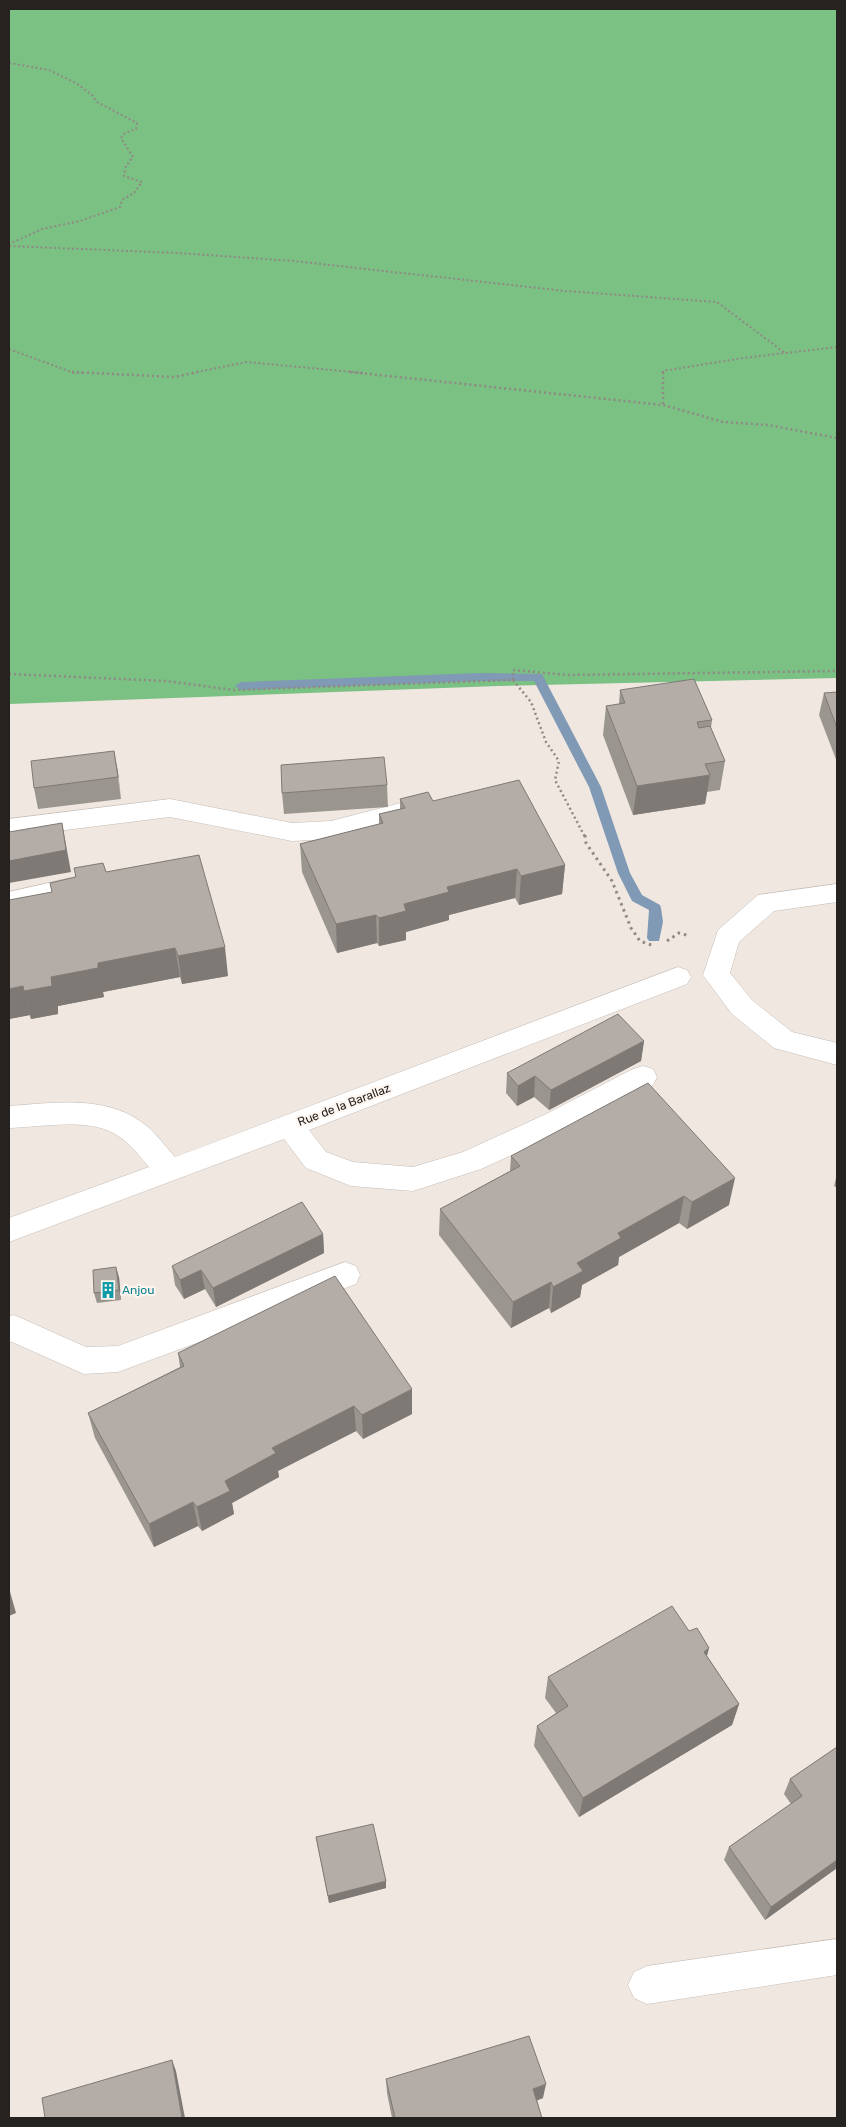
<svg xmlns="http://www.w3.org/2000/svg" width="846" height="2127" font-family="Rubik,sans-serif">
<rect width="100%" height="100%" fill="#f0e7e1"/>
<polygon fill="#7ac183" points="9,9 837,9 837,678 498,686 9,704"/>
<g fill="none" stroke-linecap="round" stroke-linejoin="round">
<polygon fill="#809ab5" fill-rule="evenodd" points="480,673 542,674 601,787 630,873 642,895 660,905 661,908 663,922 659,941 649,941 647,938 649,910 632,901 618,873 589,787 534,681 480,681 241,690 235,686 241,682"/>
<g stroke="#c4bcb6" stroke-width="1">
<g id="minor">
<polygon points="170,799 292,823 331,821 416,799 425,802 428,808 425,814 331,839 292,841 170,817 9,837 9,819"/>
<polygon points="88,874 97,876 101,883 97,890 9,910 9,892"/>
<polygon points="837,884 837,902 774,911 739,942 730,973 752,1000 792,1032 837,1043 837,1065 774,1048 732,1014 703,975 718,930 758,895"/>
<path d="M 678,967 L 687,970 L 691,977 L 687,984 L 309,1130 L 326,1152 L 353,1162 L 413,1167 L 463,1152 L 544,1115 L 633,1069 L 643,1066 L 653,1069 L 657,1077 L 653,1085 L 564,1131 L 481,1169 L 413,1191 L 351,1186 L 306,1168 L 284,1139 L 9,1242 L 9,1218 L 149,1167 C 137,1153 126,1138 109,1131 C 85,1119 36,1127 9,1128 L 9,1106 C 51,1103 103,1095 140,1121 C 154,1130 164,1145 175,1157 Z"/>
<polygon points="345,1262 356,1266 360,1275 356,1284 118,1372 84,1374 12,1342 9,1342 9,1316 14,1315 86,1347 118,1346"/>
<polygon points="837,1939 837,1975 647,2004 634,1998 628,1985 634,1972 647,1966"/>
</g>
</g>
<g stroke="#908985" stroke-width="2" stroke-dasharray="2 2.5" stroke-linecap="butt">
<polyline points="9,63 49,70 76,83 92,95 97,102 137,123 136,129 125,133 121,138 133,157 126,166 124,176 142,182 134,193 122,200 120,207 80,221 42,229 9,244"/>
<polyline points="9,246 178,253 294,261 565,291 717,302 785,353"/>
<polyline points="9,349 74,373 83,373"/>
<polyline points="192,373 247,362 363,373"/>
<polyline points="663,373 663,371 743,358 837,347"/>
</g>
<g stroke="#908985" stroke-width="2.5" stroke-dasharray="2 3" stroke-linecap="butt">
<polyline points="72,372 174,377 198,372"/>
<polyline points="350,372 663,405 723,422 768,425 837,438"/>
<polyline points="663,372 663,405"/>
<polyline points="9,674 166,681 234,690 513,680 531,702 546,742 559,761 555,780 585,837"/>
<polyline points="513,680 513,670 568,675 837,671"/>
</g>
<g stroke="#908985" stroke-width="3" stroke-dasharray="2.5 4" stroke-linecap="butt">
<polyline points="585,835 586,843 612,881 631,928 640,941 654,946"/>
<polyline points="667,941 679,933 690,936"/>
</g>
<use href="#minor" fill="#fff" fill-rule="evenodd"/>
</g>
<g fill="#9b9590">
<polygon points="620,690 712,720 711,728 725,761 720,790 707,792 705,804 633,815 603,735 606,706 619,704"/>
<polygon points="837,692 837,762 819,715 824,693"/>
<polygon points="114,751 121,799 38,809 34,788"/>
<polygon points="387,785 388,807 284,814 282,793"/>
<polygon points="400,799 433,801 565,865 562,894 519,905 515,898 449,915 449,920 406,932 406,940 379,946 377,943 337,953 302,872 300,844 379,824 379,814 400,809"/>
<polygon points="106,872 228,976 182,984 180,977 103,992 104,997 58,1006 58,1014 31,1019 30,1015 9,1019 52,892"/>
<polygon points="644,1041 641,1061 549,1110 534,1097 517,1106 506,1093 507,1073"/>
<polygon points="511,1156 729,1205 687,1229 679,1223 619,1257 618,1265 582,1285 580,1297 551,1313 549,1308 511,1328 439,1235 440,1209 510,1171"/>
<polygon points="837,1174 837,1188 834,1186"/>
<polygon points="323,1234 324,1253 216,1307 205,1289 184,1299 175,1285 172,1266"/>
<polygon points="119,1277 121,1300 97,1303 94,1293"/>
<polygon points="178,1353 412,1414 363,1439 356,1431 278,1471 279,1477 232,1503 234,1514 202,1531 198,1526 154,1547 95,1438 88,1413 180,1367"/>
<polygon points="689,1631 709,1648 707,1656 739,1704 732,1725 579,1817 534,1746 537,1726 556,1713 545,1698 548,1677"/>
<polygon points="837,1747 837,1868 765,1920 724,1860 729,1847 791,1804 784,1794 790,1779"/>
<polygon points="316,1837 386,1888 329,1903"/>
<polygon points="386,2079 543,2098 537,2100 542,2118 392,2118 387,2093"/>
</g>
<g fill="#7e7975">
<polygon points="114,751 118,772 121,799 118,777"/>
<polygon points="710,775 705,804 633,815 637,786"/>
<polygon points="62,823 71,872 9,883 9,861"/>
<polygon points="565,865 562,894 519,905 521,876"/>
<polygon points="517,869 515,898 449,915 449,920 406,932 406,940 379,946 379,918 404,904 447,887"/>
<polygon points="376,915 377,943 337,953 336,924"/>
<polygon points="225,947 228,976 182,984 178,956"/>
<polygon points="175,948 180,977 103,992 104,997 58,1006 58,1014 31,1019 24,991 51,977 98,963"/>
<polygon points="23,986 30,1015 9,1019 9,989"/>
<polygon points="644,1041 641,1061 549,1110 551,1090"/>
<polygon points="535,1076 534,1097 517,1106 518,1086"/>
<polygon points="735,1178 729,1205 687,1229 692,1202"/>
<polygon points="684,1196 679,1223 619,1257 618,1265 582,1285 580,1297 551,1313 553,1287 577,1263 618,1233"/>
<polygon points="323,1234 324,1253 216,1307 213,1288"/>
<polygon points="116,1267 119,1277 121,1300 119,1290"/>
<polygon points="201,1270 205,1289 184,1299 180,1280"/>
<polygon points="551,1282 549,1308 511,1328 513,1302"/>
<polygon points="412,1389 412,1414 363,1439 362,1415"/>
<polygon points="354,1406 356,1431 278,1471 279,1477 232,1503 234,1514 202,1531 197,1507 225,1481 272,1448"/>
<polygon points="193,1502 198,1526 154,1547 149,1524"/>
<polygon points="9,1588 16,1613 9,1616"/>
<polygon points="709,1648 703,1669 704,1652"/>
<polygon points="739,1704 732,1725 579,1817 583,1798"/>
<polygon points="837,1860 837,1868 765,1920 771,1907"/>
<polygon points="386,1881 386,1888 329,1903 328,1896"/>
<polygon points="172,2060 176,2071 185,2118 182,2118"/>
<polygon points="546,2084 543,2098 531,2103 533,2089"/>
</g>
<g fill="#b4ada7" stroke="#7e7975">
<polygon points="694,679 712,720 697,722 699,728 710,726 725,761 705,764 710,775 637,786 606,706 625,703 620,690"/>
<polygon points="837,692 837,728 824,693"/>
<polygon points="114,751 118,777 34,788 31,761"/>
<polygon points="384,757 387,785 282,793 281,765"/>
<polygon points="519,780 565,865 521,876 517,869 447,887 449,892 404,904 406,911 379,918 376,915 336,924 300,844 383,823 379,814 405,808 400,799 428,792 433,801"/>
<polygon points="62,823 66,850 9,861 9,832"/>
<polygon points="199,855 225,947 178,956 175,948 98,963 98,968 51,977 52,986 24,991 23,986 9,989 9,900 52,892 50,883 76,877 74,868 103,863 106,872"/>
<polygon points="618,1014 644,1041 551,1090 535,1076 518,1086 507,1073"/>
<polygon points="648,1083 735,1178 692,1202 684,1196 618,1233 621,1238 577,1263 583,1271 553,1287 551,1282 513,1302 440,1209 520,1166 511,1156"/>
<polygon points="302,1202 323,1234 213,1288 201,1270 180,1280 172,1266"/>
<polygon points="116,1267 119,1290 94,1293 93,1270"/>
<polygon points="335,1276 412,1389 362,1415 354,1406 272,1448 276,1453 225,1481 230,1491 197,1507 193,1502 149,1524 88,1413 184,1366 178,1353"/>
<polygon points="672,1606 689,1631 697,1628 709,1648 704,1652 739,1704 583,1798 537,1726 568,1706 548,1677"/>
<polygon points="837,1747 837,1860 771,1907 729,1847 802,1796 790,1779"/>
<polygon points="373,1824 386,1881 328,1896 316,1837"/>
<polygon points="529,2036 546,2084 533,2089 542,2118 395,2118 386,2079"/>
<polygon points="172,2060 182,2118 45,2118 42,2098"/>
</g>
<defs>
<g id="building-bare" transform="scale(1.35)"><path d="M-4-6H4V6H1V3H-1V6H-4ZM-2.5-4.3h1.7v1.8h-1.7ZM.8-4.3h1.7v1.8H.8ZM-2.5-1h1.7V.8h-1.7ZM.8-1h1.7V.8H.8Z" fill="#0f9aa8" stroke="#fdf5ef" stroke-width="2.5" paint-order="stroke"/></g>
</defs>
<g fill-rule="evenodd">
<use href="#building-bare" x="108" y="1290"/>
</g>
<g text-anchor="middle" stroke-width="4.5" stroke-linejoin="round" paint-order="stroke">
<g font-size="12" fill="#262220" stroke="#fdf5ef">
<text transform="translate(344 1105) rotate(-21)" y="4">Rue de la Barallaz</text>
</g>
<g font-size="12" fill="#0d838f" stroke="#fdf5ef" text-anchor="start">
<text x="122" y="1294">Anjou</text>
</g>
</g>
<rect width="846" height="2127" fill="none" stroke="#262220" stroke-width="20"/>
</svg>
